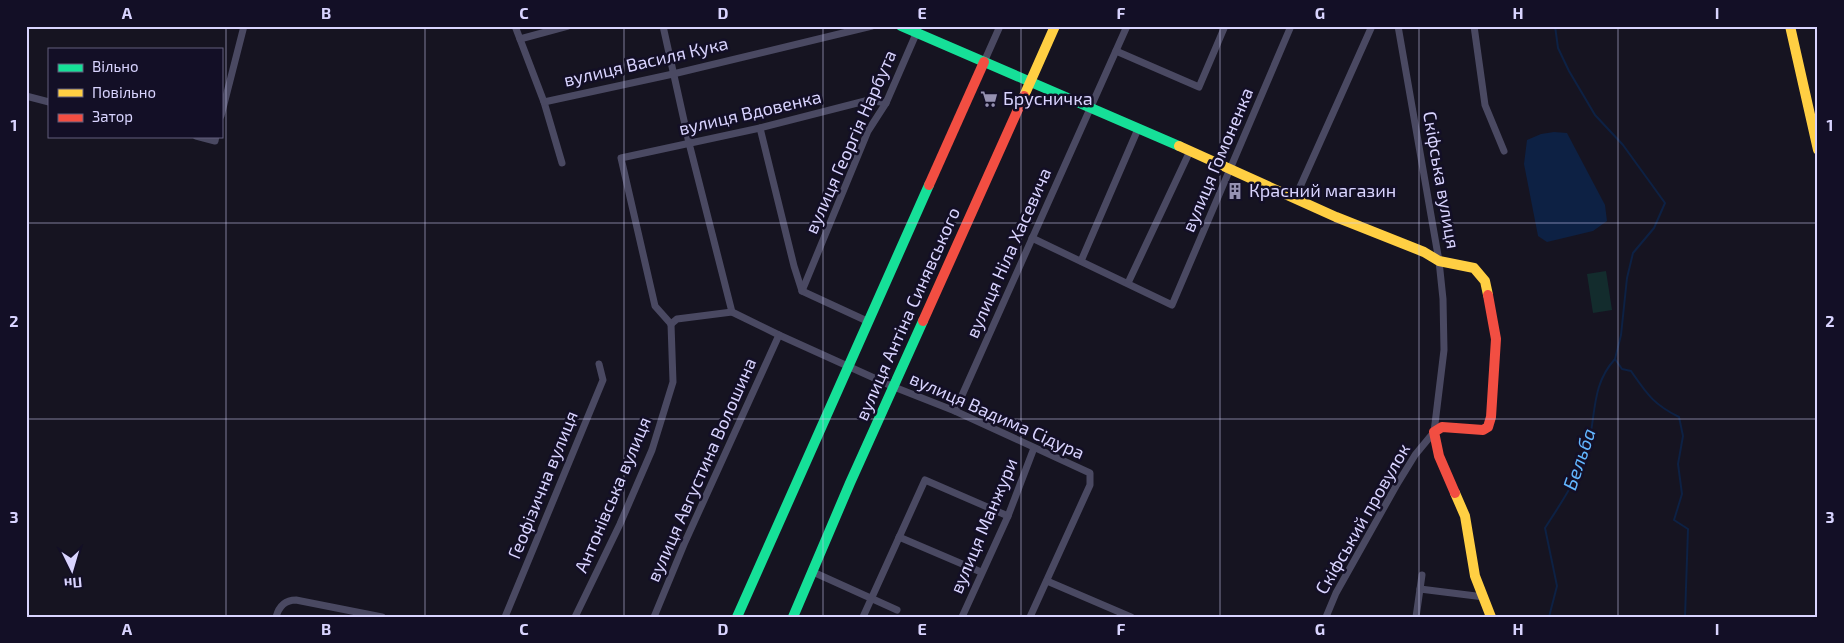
<svg xmlns="http://www.w3.org/2000/svg" width="1844" height="643" font-family="'Exo 2',sans-serif">
<rect width="100%" height="100%" fill="#161421"/>
<polygon fill="#132c2d" points="1606,271 1612,310 1593,313 1587,274"/>
<polygon fill="#0d2144" points="1554,132 1567,133 1605,205 1607,221 1593,231 1547,242 1538,236 1524,164 1527,140 1541,134"/>
<g fill="none" stroke-linecap="round" stroke-linejoin="round">
<g stroke="#0d2144" stroke-width="2">
<path d="M 1555,26 L 1558,48 L 1569,71 L 1595,115 L 1623,145 L 1665,203 L 1654,228 L 1633,253 L 1627,278 L 1621,335 L 1615,359 L 1622,369 L 1631,371 C 1647,394 1653,404 1679,417 L 1683,436 L 1678,464 L 1682,494 L 1674,520 L 1688,529 L 1685,617"/>
<path d="M 1549,617 L 1557,586 L 1545,528 C 1563,500 1580,476 1589,442 C 1596,412 1592,384 1615,359"/>
</g>
<g stroke="#4a4962" stroke-width="7">
<polyline points="515,26 544,102 562,163"/>
<polyline points="663,26 689,143 732,312"/>
<polyline points="1474,26 1485,105 1504,151"/>
<polyline points="520,39 568,26"/>
<polyline points="1116,51 1199,87 1225,26"/>
<polyline points="984,62 1000,26"/>
<polyline points="26,96 49,102"/>
<polyline points="544,102 673,74 872,26"/>
<polyline points="221,116 244,26"/>
<polyline points="760,128 794,266 802,291 867,321"/>
<polyline points="196,136 215,141 216,136"/>
<polyline points="1295,198 1372,26"/>
<polyline points="1032,238 1172,305 1291,26"/>
<polyline points="1081,261 1138,129"/>
<polyline points="1128,283 1190,151"/>
<polyline points="802,291 868,131 886,103 916,34"/>
<polyline points="671,324 677,319 732,312 779,335 894,387 955,411 1090,473 1090,485 1030,617"/>
<polyline points="671,324 655,306 621,158 760,128 869,100 886,103"/>
<polyline points="955,411 1127,26"/>
<polyline points="899,537 981,572"/>
<polyline points="813,572 897,610"/>
<polyline points="1047,581 1131,617"/>
<polyline points="1420,589 1484,597"/>
<path d="M 276,617 C 279,606 285,600 296,600 L 382,617"/>
<polyline points="505,617 603,380 599,364"/>
<polyline points="575,617 620,524 652,450 673,382 671,324"/>
<polyline points="654,617 685,542 779,335"/>
<polyline points="863,617 925,480 1008,516"/>
<polyline points="962,617 1008,516 1034,448"/>
<polyline points="1326,617 1336,593 1396,486 1415,455 1434,432 1444,350 1443,299 1439,261 1398,26"/>
<polyline points="1416,617 1422,575"/>
</g>
<g stroke="#16e098" stroke-width="10">
<polyline points="901,26 1179,146"/>
<polyline points="737,617 929,185"/>
<polyline points="793,617 850,483 923,321"/>
</g>
<g stroke="#ffcf43" stroke-width="10">
<polyline points="1790,26 1818,150"/>
<polyline points="1024,96 1055,26"/>
<polyline points="1179,146 1336,217 1424,252 1439,261 1474,268 1485,281 1488,295"/>
<polyline points="1455,493 1465,516 1475,576 1491,617"/>
</g>
<g stroke="#f24e42" stroke-width="10">
<polyline points="929,185 984,62"/>
<polyline points="923,321 1024,96"/>
<polyline points="1455,493 1439,456 1434,432 1442,427 1483,430 1488,427 1491,417 1496,339 1488,295"/>
</g>
</g>
<path fill="none" stroke="#d9d4ff" stroke-width="1" stroke-opacity="0.55" d="M 226,26 L 226,617M 425,26 L 425,617M 624,26 L 624,617M 823,26 L 823,617M 1021,26 L 1021,617M 1220,26 L 1220,617M 1419,26 L 1419,617M 1618,26 L 1618,617M 26,223 L 1818,223M 26,419 L 1818,419"/>
<defs>
<g id="supermarket-bare" transform="scale(1.35)"><path d="M-6-5.5h2.5l.6 2H6L4.5 2H-2.5L-4.4-4H-6ZM-1.5 3.2a1.3 1.3 0 1 0 .1 0ZM3 3.2a1.3 1.3 0 1 0 .1 0Z" fill="#9591b1" stroke="#130f26" stroke-width="2.5" paint-order="stroke"/></g>
<g id="building-bare" transform="scale(1.35)"><path d="M-4-6H4V6H1V3H-1V6H-4ZM-2.5-4.3h1.7v1.8h-1.7ZM.8-4.3h1.7v1.8H.8ZM-2.5-1h1.7V.8h-1.7ZM.8-1h1.7V.8H.8Z" fill="#9591b1" stroke="#130f26" stroke-width="2.5" paint-order="stroke"/></g>
</defs>
<g fill-rule="evenodd">
<use href="#supermarket-bare" x="989" y="99"/>
<use href="#building-bare" x="1235" y="191"/>
</g>
<g text-anchor="middle" stroke-width="5" stroke-linejoin="round" paint-order="stroke">
<g font-size="18" fill="#d9d4ff" stroke="#130f26">
<text transform="translate(646 62) rotate(-13)" y="6">вулиця Василя Кука</text>
<text transform="translate(750 113) rotate(-13)" y="6">вулиця Вдовенка</text>
<text transform="translate(851 142) rotate(-66)" y="6">вулиця Георгія Нарбута</text>
<text transform="translate(1218 160) rotate(-67)" y="6">вулиця Гомоненка</text>
<text transform="translate(1441 180) rotate(80)" y="6">Скіфська вулиця</text>
<text transform="translate(1009 253) rotate(-66)" y="6">вулиця Ніла Хасевича</text>
<text transform="translate(908 314) rotate(-66)" y="6">вулиця Антіна Синявського</text>
<text transform="translate(997 416) rotate(24)" y="6">вулиця Вадима Сідура</text>
<text transform="translate(702 470) rotate(-66)" y="6">вулиця Августина Волошина</text>
<text transform="translate(543 485) rotate(-68)" y="6">Геофізична вулиця</text>
<text transform="translate(613 495) rotate(-67)" y="6">Антонівська вулиця</text>
<text transform="translate(1363 519) rotate(-60)" y="6">Скіфський провулок</text>
<text transform="translate(984 526) rotate(-67)" y="6">вулиця Манжури</text>
</g>
<g font-size="18" fill="#d9d4ff" stroke="#130f26" text-anchor="start">
<text x="1003" y="105">Брусничка</text>
<text x="1249" y="197">Красний магазин</text>
</g>
<g font-size="19" font-style="italic" fill="#62b6ff" stroke="#130f26">
<text transform="translate(1579 459) rotate(-71)" y="7">Бельба</text>
</g>
</g>
<rect width="1844" height="643" fill="none" stroke="#130f26" stroke-width="55"/>
<rect x="48" y="48" width="175" height="90" fill="#130f26" stroke="#625e7d"/>
<rect x="58" y="64" width="25" height="8" fill="#16e098" stroke="#625e7d"/>
<text x="92" y="72" font-size="15" fill="#d9d4ff">Вільно</text>
<rect x="58" y="89" width="25" height="8" fill="#ffcf43" stroke="#625e7d"/>
<text x="92" y="98" font-size="15" fill="#d9d4ff">Повільно</text>
<rect x="58" y="114" width="25" height="8" fill="#f24e42" stroke="#625e7d"/>
<text x="92" y="122" font-size="15" fill="#d9d4ff">Затор</text>
<g transform="translate(72 570) rotate(175)" stroke="#130f26" stroke-width="4" paint-order="stroke">
<path d="M0-4L9 19L0 12L-9 19Z" fill="#d9d4ff"/>
<text y="-8" font-size="14" font-weight="bold" text-anchor="middle" fill="#d9d4ff">Пн</text>
</g>
<rect x="28" y="28" width="1788" height="588" fill="none" stroke="#d9d4ff" stroke-width="2"/>
<g font-size="16" text-anchor="middle" font-weight="bold" fill="#d9d4ff">
<text x="127" y="19">A</text>
<text x="326" y="19">B</text>
<text x="524" y="19">C</text>
<text x="723" y="19">D</text>
<text x="922" y="19">E</text>
<text x="1121" y="19">F</text>
<text x="1320" y="19">G</text>
<text x="1518" y="19">H</text>
<text x="1717" y="19">I</text>
<text x="14" y="131">1</text>
<text x="1830" y="131">1</text>
<text x="14" y="327">2</text>
<text x="1830" y="327">2</text>
<text x="14" y="523">3</text>
<text x="1830" y="523">3</text>
<text x="127" y="635">A</text>
<text x="326" y="635">B</text>
<text x="524" y="635">C</text>
<text x="723" y="635">D</text>
<text x="922" y="635">E</text>
<text x="1121" y="635">F</text>
<text x="1320" y="635">G</text>
<text x="1518" y="635">H</text>
<text x="1717" y="635">I</text>
</g>
</svg>
